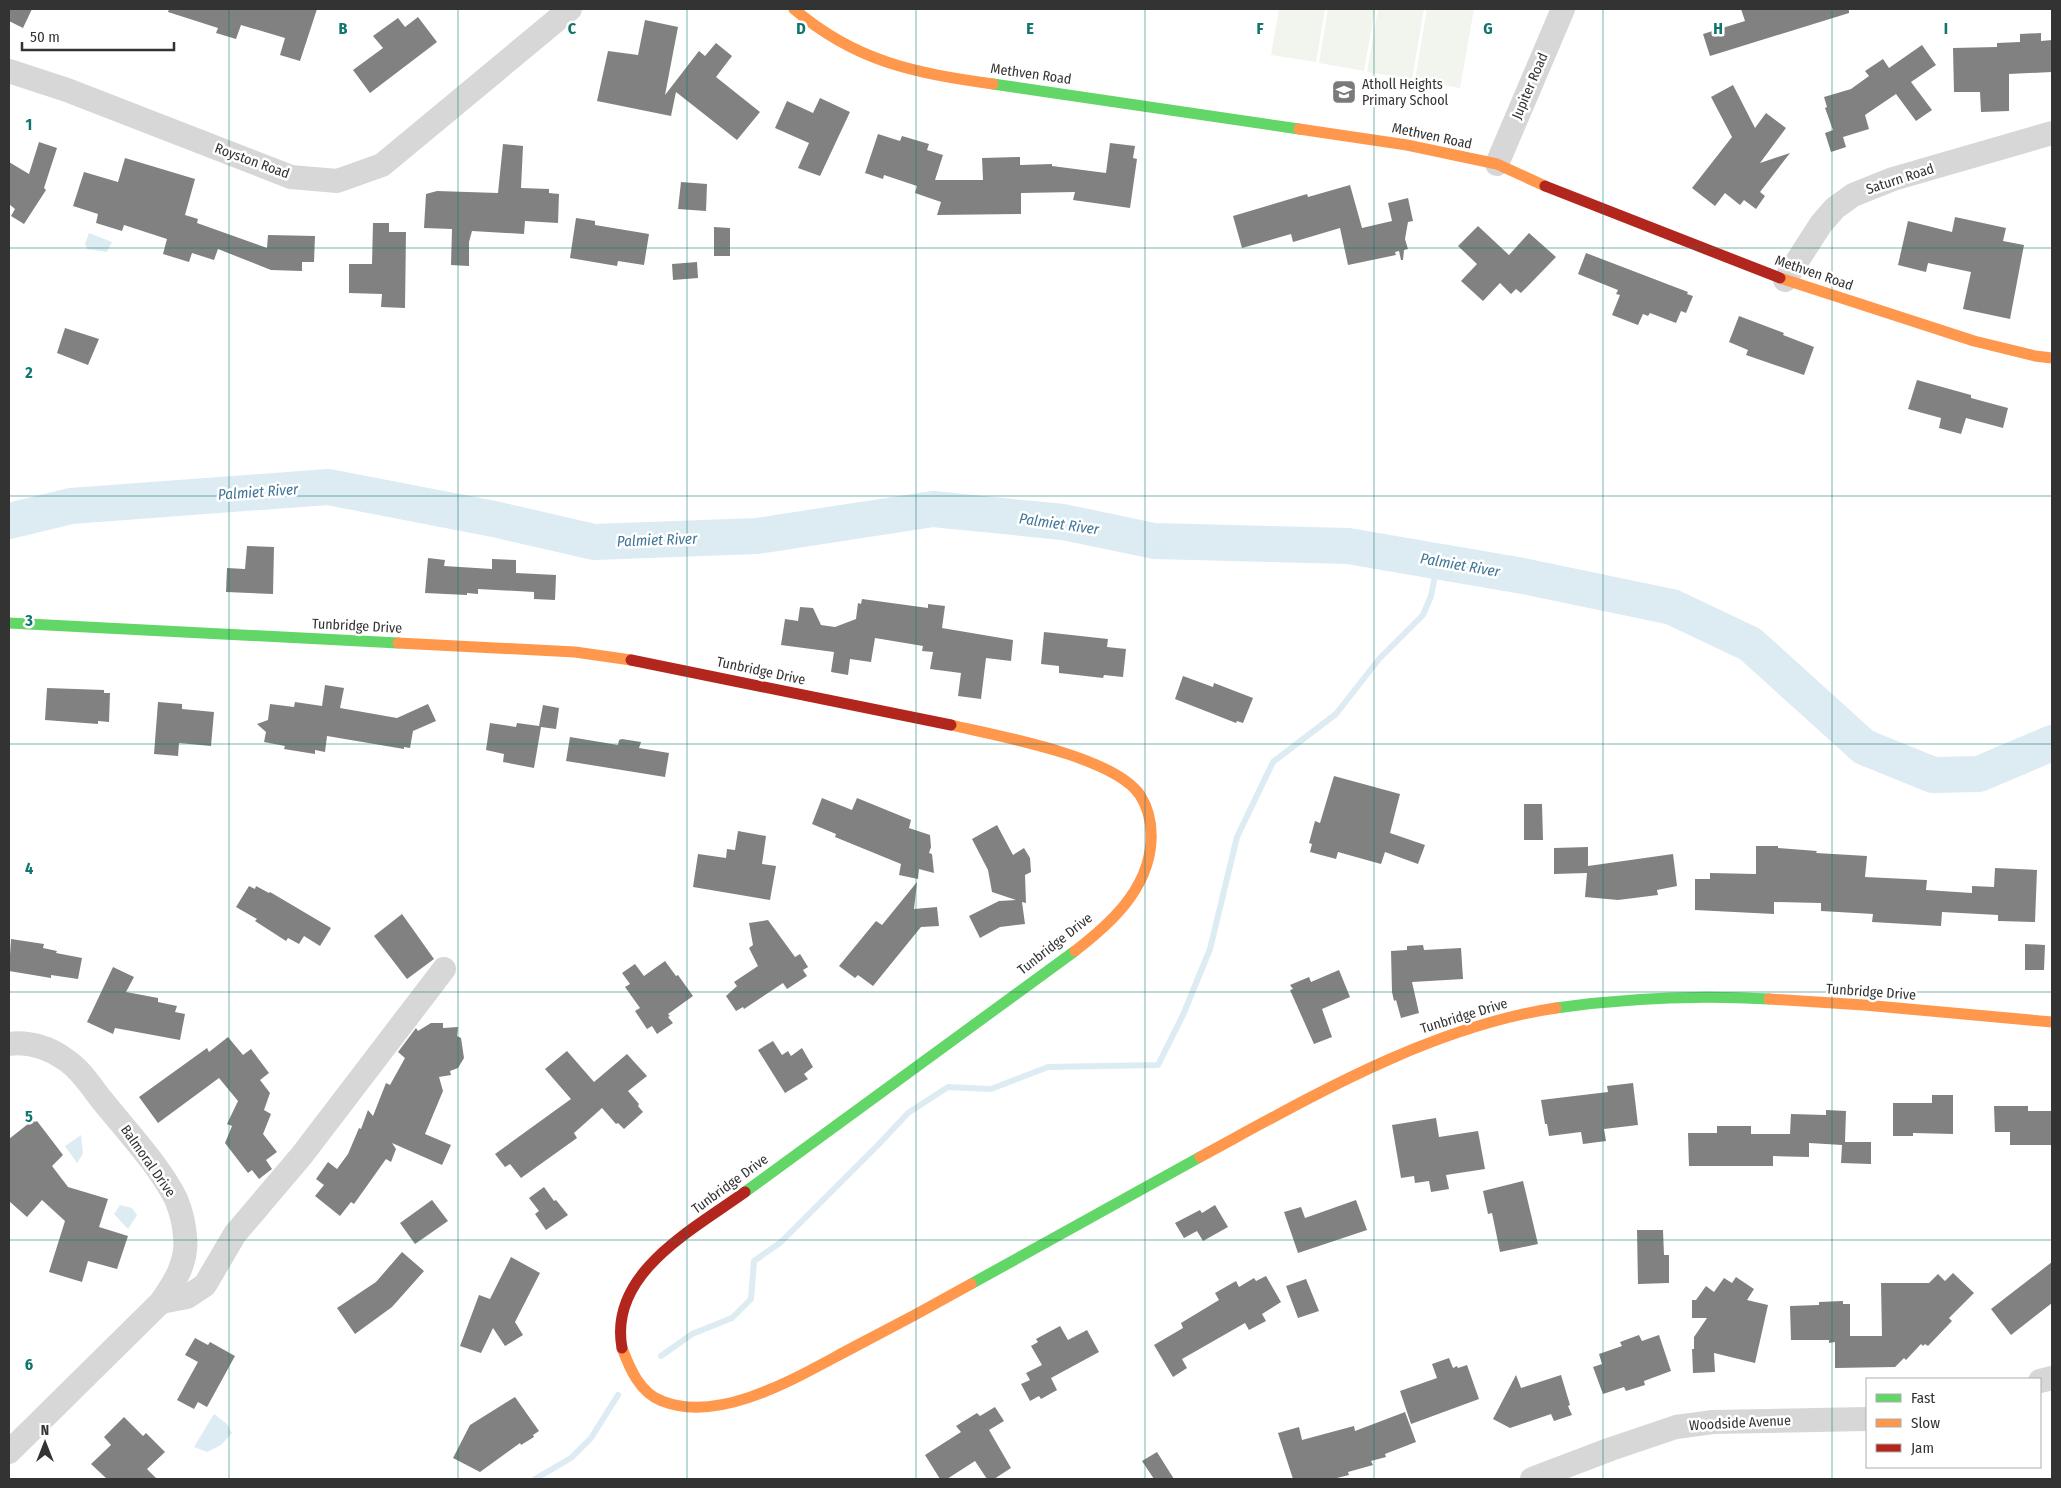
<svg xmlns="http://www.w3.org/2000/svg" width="2061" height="1488" font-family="'Fira Sans Condensed',sans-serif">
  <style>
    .pitch { fill: #f1f5ed }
    .water { fill: #ddebf3 }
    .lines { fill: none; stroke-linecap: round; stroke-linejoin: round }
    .stream { stroke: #ddebf3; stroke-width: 6 }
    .river { stroke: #ddebf3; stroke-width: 36 }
    .building { fill: #818181 }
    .street { stroke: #d7d7d7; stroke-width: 24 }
    .fast { stroke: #63d668; stroke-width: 11 }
    .slow { stroke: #ff974d; stroke-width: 11 }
    .jam { stroke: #b3261e; stroke-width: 11 }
    .grid { fill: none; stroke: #0f766e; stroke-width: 1; stroke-opacity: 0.55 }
    .labels { text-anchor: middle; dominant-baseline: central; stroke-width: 5; stroke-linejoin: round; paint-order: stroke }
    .street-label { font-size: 14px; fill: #333; stroke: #fff }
    .poi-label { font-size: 14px; fill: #333; stroke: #fff; text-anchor: start }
    .water-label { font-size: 15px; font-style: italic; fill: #3f7597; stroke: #fff }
    .grid-label { font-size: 16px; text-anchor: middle; font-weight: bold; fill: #0f766e; stroke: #fff; stroke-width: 5; stroke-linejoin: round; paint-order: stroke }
  </style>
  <rect width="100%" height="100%" fill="#fff"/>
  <g class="pitch">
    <polygon points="1279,9 1325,9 1316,62 1271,55"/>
    <polygon points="1328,9 1375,9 1364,71 1319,63"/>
    <polygon points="1378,9 1424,9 1412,79 1367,72"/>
    <polygon points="1427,9 1474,9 1460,88 1415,80"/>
  </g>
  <g class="water">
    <polygon points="89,233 112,242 107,252 87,249 85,244"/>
    <polygon points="81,1135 83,1154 77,1163 65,1146"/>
    <polygon points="120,1205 132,1208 137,1215 128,1229 114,1214"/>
    <polygon points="214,1414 227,1424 232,1433 221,1445 207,1452 194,1447"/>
  </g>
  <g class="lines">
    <g class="stream">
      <polyline points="661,1356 692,1334 732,1318 751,1299 754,1261 781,1242 879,1144 908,1113 948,1087 991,1089 1048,1067 1158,1065 1183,1015 1210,949 1237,837 1273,762 1336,714 1379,659 1423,615 1431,596 1438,561"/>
      <polyline points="535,1479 571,1458 591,1438 618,1395"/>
    </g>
    <polyline class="river" points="9,521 71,506 328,487 494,519 594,542 757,536 933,509 1063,522 1154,541 1348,546 1523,576 1672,607 1750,644 1864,747 1933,775 1979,774 2052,743"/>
  </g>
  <g class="building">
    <polygon points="9,9 32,9 23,28 9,21"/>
    <polygon points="169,9 317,9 300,61 280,55 285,38 241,25 236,39 216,33 218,28 168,12"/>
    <polygon points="1741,9 1849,9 1849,13 1710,56 1703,34 1745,21"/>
    <polygon points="418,17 437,42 370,93 353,70 383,48 373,36 398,18 405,27"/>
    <polygon points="645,20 678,27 665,95 699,51 705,56 716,43 732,56 716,77 760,112 737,140 676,92 671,116 597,101 608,51 638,55"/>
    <polygon points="2041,33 2041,41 2052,40 2052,72 2009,74 2009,111 1981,112 1980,92 1954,92 1953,48 1997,47 1997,43 2020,42 2020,34"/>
    <polygon points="1922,45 1936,65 1911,82 1932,110 1916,121 1896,94 1865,115 1869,129 1843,137 1846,147 1831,152 1825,133 1833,130 1825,108 1827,107 1824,97 1851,89 1869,76 1865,71 1883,59 1889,68"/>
    <polygon points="1733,85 1755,128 1766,113 1786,128 1760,163 1790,153 1760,192 1765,196 1756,209 1744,200 1740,205 1725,193 1715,206 1692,188 1732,137 1711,97"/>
    <polygon points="820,98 850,112 820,176 798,168 809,143 775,128 787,101 813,113"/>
    <polygon points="878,134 900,141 902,136 929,144 927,150 943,155 935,180 983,180 982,158 1020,157 1020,165 1052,164 1052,166 1106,173 1110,143 1135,146 1133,158 1137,159 1130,208 1073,200 1075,192 1021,193 1021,214 937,215 941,202 915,193 917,186 884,175 883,179 865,173"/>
    <polygon points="39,142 57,148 44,188 46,190 24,224 11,216 15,209 9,204 9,162 29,174"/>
    <polygon points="503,144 523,146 521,188 549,189 549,193 559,194 558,223 525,221 524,234 472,231 469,242 469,266 451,265 452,229 424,228 426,194 437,191 498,193"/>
    <polygon points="125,158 195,179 185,215 198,219 197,223 267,248 268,235 315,236 314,262 302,262 302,271 271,270 218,249 214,260 192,253 189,262 163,254 167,239 124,225 122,231 96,223 98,214 73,206 84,172 118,182"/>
    <polygon points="681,182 707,184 706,211 678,209"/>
    <polygon points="1350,185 1362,228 1392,221 1388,203 1408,198 1413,221 1408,222 1405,239 1408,249 1404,250 1403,260 1401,260 1399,251 1395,252 1396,255 1348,265 1340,228 1293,242 1291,234 1242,248 1233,216 1307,194 1308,197"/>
    <polygon points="1955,217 2006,228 2003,241 2024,245 2010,319 1963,309 1971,272 1928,263 1926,272 1898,265 1908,221 1952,232"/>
    <polygon points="576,218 595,221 595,225 649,234 644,265 618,261 617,266 570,258"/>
    <polygon points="373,223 389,223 389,232 406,232 405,308 381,307 382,294 349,293 349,264 372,264"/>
    <polygon points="1478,226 1509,255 1529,233 1556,257 1521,293 1516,289 1511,294 1500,283 1483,301 1461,281 1477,264 1458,246"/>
    <polygon points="714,227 730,228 730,256 714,256"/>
    <polygon points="1586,253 1688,292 1687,294 1693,296 1686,313 1681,311 1676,323 1650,313 1648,316 1643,314 1638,325 1612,315 1620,295 1616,294 1618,290 1578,274"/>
    <polygon points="697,262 698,278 673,280 672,264"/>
    <polygon points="1739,316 1784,333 1783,335 1814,347 1804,375 1746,355 1748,350 1729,342"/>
    <polygon points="65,328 99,339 88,365 57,353"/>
    <polygon points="1917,380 1971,395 1971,398 2008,408 2003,428 1966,418 1961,434 1939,428 1941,418 1908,409"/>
    <polygon points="247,546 274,547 273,594 226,592 227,568 245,569"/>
    <polygon points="428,558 445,560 444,566 492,569 492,559 516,560 516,573 556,575 555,600 534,599 534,592 478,589 478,594 467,593 467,595 425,593"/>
    <polygon points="862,599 928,608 928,604 945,606 942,628 1013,640 1011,661 986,658 981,699 958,696 961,673 930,669 933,652 922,651 923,646 875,638 871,662 850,659 848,675 831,672 834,652 781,645 785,619 798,621 800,607 813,608 821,625 835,627 856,619 858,603 861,604"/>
    <polygon points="1044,632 1108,639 1107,647 1126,649 1123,677 1104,675 1103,678 1059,673 1059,666 1041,664"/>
    <polygon points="1183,676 1213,687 1214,683 1253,698 1243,723 1237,721 1236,723 1175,699"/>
    <polygon points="325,685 344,688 340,708 397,718 428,704 436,721 413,731 410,748 404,747 404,749 327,736 325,752 315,750 315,754 284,749 285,746 264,742 266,732 257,724 268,720 270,704 294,707 295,702 322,706"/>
    <polygon points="47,688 104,690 104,693 110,693 109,722 98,721 98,724 45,720"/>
    <polygon points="158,702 182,704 182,709 214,712 211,746 179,743 178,756 154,754"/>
    <polygon points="543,705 559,708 556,729 541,727 534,768 503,762 504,754 486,750 490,723 516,727 517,723 539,726"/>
    <polygon points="570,737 618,745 619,740 622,739 641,742 639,748 669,753 665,777 566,761"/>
    <polygon points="1334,776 1400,794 1390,833 1425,845 1418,864 1385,852 1381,864 1338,852 1336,859 1310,852 1312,844 1309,843 1315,821 1320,823"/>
    <polygon points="822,798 852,810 857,798 911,820 909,828 930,835 931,847 929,853 932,854 934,873 919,869 918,879 899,875 901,864 835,837 836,834 812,824"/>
    <polygon points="1524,804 1542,804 1543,840 1524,840"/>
    <polygon points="997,825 1013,855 1024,848 1030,858 1031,872 1025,875 1026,903 1022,902 1025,924 1000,927 980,938 969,916 999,901 1016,900 992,892 988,870 972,839"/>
    <polygon points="738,831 766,836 762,864 776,866 770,900 693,887 698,854 726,858 727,849 735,850"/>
    <polygon points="1756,846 1778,846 1778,848 1817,851 1816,853 1867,856 1865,877 1927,880 1926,890 1972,893 1972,886 1994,887 1995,868 2037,870 2035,922 1998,921 1998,915 1942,912 1941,926 1872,922 1873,914 1821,911 1821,903 1774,902 1774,914 1695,910 1695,879 1710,879 1710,873 1756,874"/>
    <polygon points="1588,847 1588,866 1673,854 1677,886 1657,890 1658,895 1618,900 1585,897 1587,873 1554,874 1554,848"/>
    <polygon points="917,882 914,909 937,907 939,926 921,927 873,986 858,975 855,978 839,966 876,921 882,925"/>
    <polygon points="249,886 255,889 256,886 269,893 270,892 331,928 320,946 304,936 299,944 288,938 286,941 255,921 257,919 236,907"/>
    <polygon points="402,914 434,959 407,979 374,936"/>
    <polygon points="768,920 795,957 800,954 808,967 803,970 807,976 787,989 783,983 744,1009 743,1007 736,1011 726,996 737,986 734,982 758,966 749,948 753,945 749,923"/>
    <polygon points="11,939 44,944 43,948 57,951 56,953 82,958 78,979 51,975 51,978 9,971"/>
    <polygon points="2025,944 2045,945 2044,970 2025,970"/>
    <polygon points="1423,945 1424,950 1461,948 1463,979 1412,982 1419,1013 1401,1018 1396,1000 1394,1001 1392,992 1391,951 1407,950 1407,946"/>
    <polygon points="665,961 676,976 678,975 693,996 668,1014 670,1016 668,1017 673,1023 657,1034 652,1026 647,1029 635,1011 640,1008 625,987 630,984 622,973 635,964 644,976"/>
    <polygon points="113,967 134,977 126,992 158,998 158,1002 177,1006 175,1012 185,1014 180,1040 115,1028 113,1034 87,1022"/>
    <polygon points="1339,970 1350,997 1322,1009 1332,1037 1314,1044 1290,990 1293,989 1290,985 1309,977 1311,982"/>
    <polygon points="431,1023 443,1023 443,1028 458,1027 457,1036 461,1038 464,1058 458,1068 450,1071 451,1075 439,1077 443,1091 425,1134 451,1145 442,1165 392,1143 396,1149 391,1162 386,1159 354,1204 351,1202 340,1216 315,1196 324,1185 316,1179 328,1162 337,1169 348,1154 359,1128 361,1129 368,1110 373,1116 386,1083 390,1085 405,1058 398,1052 416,1028 418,1031"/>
    <polygon points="228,1037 243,1055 251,1049 269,1073 260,1080 270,1093 264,1110 271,1114 263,1134 277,1152 266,1160 272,1169 259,1179 252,1170 248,1173 225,1143 232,1126 227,1124 238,1101 219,1078 158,1123 139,1097 207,1048 209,1052"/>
    <polygon points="773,1041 782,1055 788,1051 791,1056 802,1048 813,1067 804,1074 808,1079 785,1093 758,1050"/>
    <polygon points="567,1051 594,1082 627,1054 647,1076 628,1091 639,1104 638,1106 643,1112 624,1129 618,1123 616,1124 602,1108 574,1133 577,1138 521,1178 510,1164 505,1167 495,1154 571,1099 545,1069"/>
    <polygon points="1633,1083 1638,1125 1604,1129 1606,1141 1583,1144 1581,1132 1549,1136 1547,1124 1545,1124 1541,1100 1608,1092 1607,1086"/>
    <polygon points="1932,1095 1953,1095 1953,1134 1913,1133 1913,1136 1893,1136 1893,1103 1932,1103"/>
    <polygon points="1994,1106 2028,1106 2028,1111 2051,1111 2051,1145 2010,1145 2010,1132 1995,1132"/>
    <polygon points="1826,1110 1846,1111 1845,1142 1871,1142 1871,1164 1841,1163 1842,1145 1809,1143 1809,1157 1773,1156 1773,1166 1689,1166 1688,1133 1717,1133 1717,1126 1751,1126 1751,1134 1790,1134 1791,1114 1826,1115"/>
    <polygon points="1436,1118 1439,1137 1478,1131 1485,1169 1446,1175 1449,1189 1431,1192 1429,1181 1415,1183 1414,1176 1401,1178 1392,1125"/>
    <polygon points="33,1120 35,1122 37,1121 63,1155 52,1166 68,1187 108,1199 99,1227 128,1236 117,1269 88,1261 82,1282 49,1272 65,1221 42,1200 27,1217 9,1201 9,1139"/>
    <polygon points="1523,1181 1538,1244 1500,1252 1492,1213 1488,1214 1483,1191"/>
    <polygon points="544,1187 554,1201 556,1200 568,1215 546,1230 535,1214 539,1211 529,1198"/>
    <polygon points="432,1200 448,1221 415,1244 400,1223"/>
    <polygon points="1356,1200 1367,1230 1298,1253 1284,1212 1301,1207 1305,1218"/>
    <polygon points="1215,1205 1228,1227 1203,1241 1197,1231 1184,1238 1175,1223 1200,1210 1202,1213"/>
    <polygon points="1637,1230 1663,1230 1664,1255 1669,1255 1669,1283 1638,1284"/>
    <polygon points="402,1252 424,1271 392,1307 355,1334 337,1308 376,1282"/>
    <polygon points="511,1257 540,1273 515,1322 523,1335 505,1346 493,1328 481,1353 460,1346 479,1295 490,1299"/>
    <polygon points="2052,1262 2052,1303 2011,1335 1991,1309"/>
    <polygon points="1953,1273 1974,1293 1949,1318 1952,1321 1928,1346 1925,1344 1923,1346 1921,1344 1906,1360 1904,1358 1895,1367 1835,1368 1835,1342 1829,1343 1829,1340 1791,1340 1790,1306 1819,1305 1819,1302 1843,1301 1843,1304 1850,1304 1850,1336 1882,1336 1881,1283 1929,1283 1938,1274 1945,1281"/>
    <polygon points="1266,1276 1281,1302 1262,1314 1266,1321 1249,1330 1245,1323 1182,1359 1187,1368 1173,1377 1154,1345 1183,1328 1181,1323 1219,1300 1215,1293 1236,1281 1239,1287 1254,1278 1256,1281"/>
    <polygon points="1736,1277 1754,1289 1747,1300 1768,1305 1755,1363 1714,1353 1715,1372 1693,1373 1692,1349 1694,1349 1694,1337 1707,1318 1692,1318 1692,1300 1696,1300 1706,1286 1714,1292 1724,1278 1732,1283"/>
    <polygon points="1306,1279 1319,1311 1298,1318 1286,1286"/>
    <polygon points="1060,1326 1068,1340 1087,1330 1099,1352 1051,1378 1057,1390 1041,1399 1039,1396 1030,1401 1021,1384 1030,1380 1026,1373 1042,1365 1031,1346 1038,1342 1036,1339"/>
    <polygon points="1639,1335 1642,1341 1659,1335 1671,1371 1644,1381 1645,1385 1626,1391 1624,1387 1603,1394 1593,1367 1602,1364 1599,1354 1622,1346 1620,1342"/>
    <polygon points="195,1338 208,1345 210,1342 235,1356 207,1407 198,1402 194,1409 177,1400 198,1362 185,1355"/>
    <polygon points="1449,1358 1453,1368 1457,1366 1458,1368 1467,1365 1479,1399 1411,1424 1400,1391 1437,1378 1432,1364"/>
    <polygon points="1516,1375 1521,1388 1561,1375 1570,1405 1568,1406 1572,1415 1554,1421 1551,1414 1510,1428 1493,1419"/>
    <polygon points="515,1397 539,1431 533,1435 534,1437 521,1445 520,1443 480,1472 453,1458 470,1425"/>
    <polygon points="995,1407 1004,1421 989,1430 1011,1468 994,1479 987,1479 975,1461 947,1479 940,1479 925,1455 961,1432 956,1426 977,1413 980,1416"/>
    <polygon points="1405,1412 1416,1442 1385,1454 1386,1457 1371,1461 1373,1465 1348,1472 1349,1475 1333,1479 1293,1479 1278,1433 1299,1427 1302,1440 1354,1426 1355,1431"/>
    <polygon points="124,1417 143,1436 146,1433 165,1452 147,1469 157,1479 107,1479 91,1464 111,1445 104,1437"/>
    <polygon points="1157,1452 1174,1479 1154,1479 1142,1461"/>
  </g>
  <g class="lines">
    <g class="street">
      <polyline points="9,71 67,90 291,177 337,181 382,165 570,9"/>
      <polyline points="1497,164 1563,9"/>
      <polyline points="1785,280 1821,224 1835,208 1853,195 1893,179 2052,133"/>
      <path d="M9 1044C29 1041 50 1048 66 1060 80 1069 90 1085 101 1099 125 1129 159 1165 176 1199 181 1211 184 1223 185 1236 188 1261 175 1282 161 1302L9 1452"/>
      <polyline points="161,1302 187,1297 205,1285 235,1234 302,1155 444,969"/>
      <polyline points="2040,1381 2052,1378"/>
      <polyline points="1532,1479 1611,1449 1676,1427 1713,1422 1867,1419"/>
    </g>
    <g class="fast">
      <polyline points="993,84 1299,129"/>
      <polyline points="9,623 398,643"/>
      <path d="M1556 1008C1626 998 1699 995 1769 999"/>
      <polyline points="745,1192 1075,951"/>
      <polyline points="971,1284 1200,1157"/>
    </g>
    <g class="slow">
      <path d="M794 9C856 62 915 73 993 84"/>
      <polyline points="1299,129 1407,145 1497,164 1545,186"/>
      <polyline points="1780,278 1974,341 2035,356 2052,358"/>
      <polyline points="398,643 575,652 631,660"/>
      <path d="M951 725C998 736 1113 756 1140 795 1149 809 1152 826 1151 842 1148 890 1110 924 1075 951"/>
      <polyline points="1769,999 1864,1005 2052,1022"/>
      <path d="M1200 1157C1311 1097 1429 1027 1556 1008"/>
      <path d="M622 1348C630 1369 640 1393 662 1401 722 1425 802 1374 854 1347 893 1327 932 1306 971 1284"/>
    </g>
    <g class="jam">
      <polyline points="1545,186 1780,278"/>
      <polyline points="631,660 951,725"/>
      <path d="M622 1348C608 1273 694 1229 745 1192"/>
    </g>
  </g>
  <path class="grid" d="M229 9V1479M458 9V1479M687 9V1479M916 9V1479M1145 9V1479M1374 9V1479M1603 9V1479M1832 9V1479M9 248H2052M9 496H2052M9 744H2052M9 992H2052M9 1240H2052"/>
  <defs>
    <symbol id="school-square" viewBox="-11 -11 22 22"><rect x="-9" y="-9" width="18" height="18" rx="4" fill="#7a7a7a" stroke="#fff"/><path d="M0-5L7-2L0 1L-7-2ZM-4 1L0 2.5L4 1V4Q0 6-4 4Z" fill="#fff"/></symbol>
  </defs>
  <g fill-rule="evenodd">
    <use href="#school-square" x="1330" y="78" width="28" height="28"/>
  </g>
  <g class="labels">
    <g class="street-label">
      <text transform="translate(1031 74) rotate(8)">Methven Road</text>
      <text transform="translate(1530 86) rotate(-67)">Jupiter Road</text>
      <text transform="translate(1432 136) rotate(12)">Methven Road</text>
      <text transform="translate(252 161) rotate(20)">Royston Road</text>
      <text transform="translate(1900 179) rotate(-18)">Saturn Road</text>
      <text transform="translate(1814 273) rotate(19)">Methven Road</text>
      <text transform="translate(357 626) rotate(3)">Tunbridge Drive</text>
      <text transform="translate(761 671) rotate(12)">Tunbridge Drive</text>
      <text transform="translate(1055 944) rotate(-38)">Tunbridge Drive</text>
      <text transform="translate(1871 992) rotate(4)">Tunbridge Drive</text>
      <text transform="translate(1464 1016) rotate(-17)">Tunbridge Drive</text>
      <text transform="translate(148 1161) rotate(55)">Balmoral Drive</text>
      <text transform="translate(730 1184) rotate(-36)">Tunbridge Drive</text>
      <text transform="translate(1740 1423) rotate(-3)">Woodside Avenue</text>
    </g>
    <g class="poi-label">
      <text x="1362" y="84">Atholl Heights<tspan x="1362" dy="16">Primary School</tspan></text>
    </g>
    <g class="water-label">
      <text transform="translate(258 492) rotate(-4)">Palmiet River</text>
      <text transform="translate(1059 524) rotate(8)">Palmiet River</text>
      <text transform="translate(657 540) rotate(-2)">Palmiet River</text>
      <text transform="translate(1460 565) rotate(10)">Palmiet River</text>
    </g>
  </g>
  <g class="grid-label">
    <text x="343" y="34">B</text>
    <text x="572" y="34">C</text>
    <text x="801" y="34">D</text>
    <text x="1030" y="34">E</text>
    <text x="1260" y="34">F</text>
    <text x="1488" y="34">G</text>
    <text x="1718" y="34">H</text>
    <text x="1946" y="34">I</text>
    <text x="29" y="130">1</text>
    <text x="29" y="378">2</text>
    <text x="29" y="626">3</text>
    <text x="29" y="874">4</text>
    <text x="29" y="1122">5</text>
    <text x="29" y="1370">6</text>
  </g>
  <rect width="2061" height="1488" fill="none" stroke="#333333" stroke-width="20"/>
  <rect x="1866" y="1378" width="175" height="90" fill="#ffffff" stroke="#adadad"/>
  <rect x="1876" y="1394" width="25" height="8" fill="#63d668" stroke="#adadad"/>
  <text x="1911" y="1403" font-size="15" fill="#333333">Fast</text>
  <rect x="1876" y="1419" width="25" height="8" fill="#ff974d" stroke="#adadad"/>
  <text x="1911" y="1428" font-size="15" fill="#333333">Slow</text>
  <rect x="1876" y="1444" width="25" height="8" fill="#b3261e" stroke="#adadad"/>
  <text x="1911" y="1453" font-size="15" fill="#333333">Jam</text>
  <g transform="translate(45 1443)" stroke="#ffffff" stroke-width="4" paint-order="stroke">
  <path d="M0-4L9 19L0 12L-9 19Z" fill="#333333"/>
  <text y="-8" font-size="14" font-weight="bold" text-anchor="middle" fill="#333333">N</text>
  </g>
  <path d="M22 42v8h152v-8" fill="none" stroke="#333333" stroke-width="2.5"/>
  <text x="30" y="42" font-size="15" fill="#333333" stroke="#ffffff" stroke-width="4" paint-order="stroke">50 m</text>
</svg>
